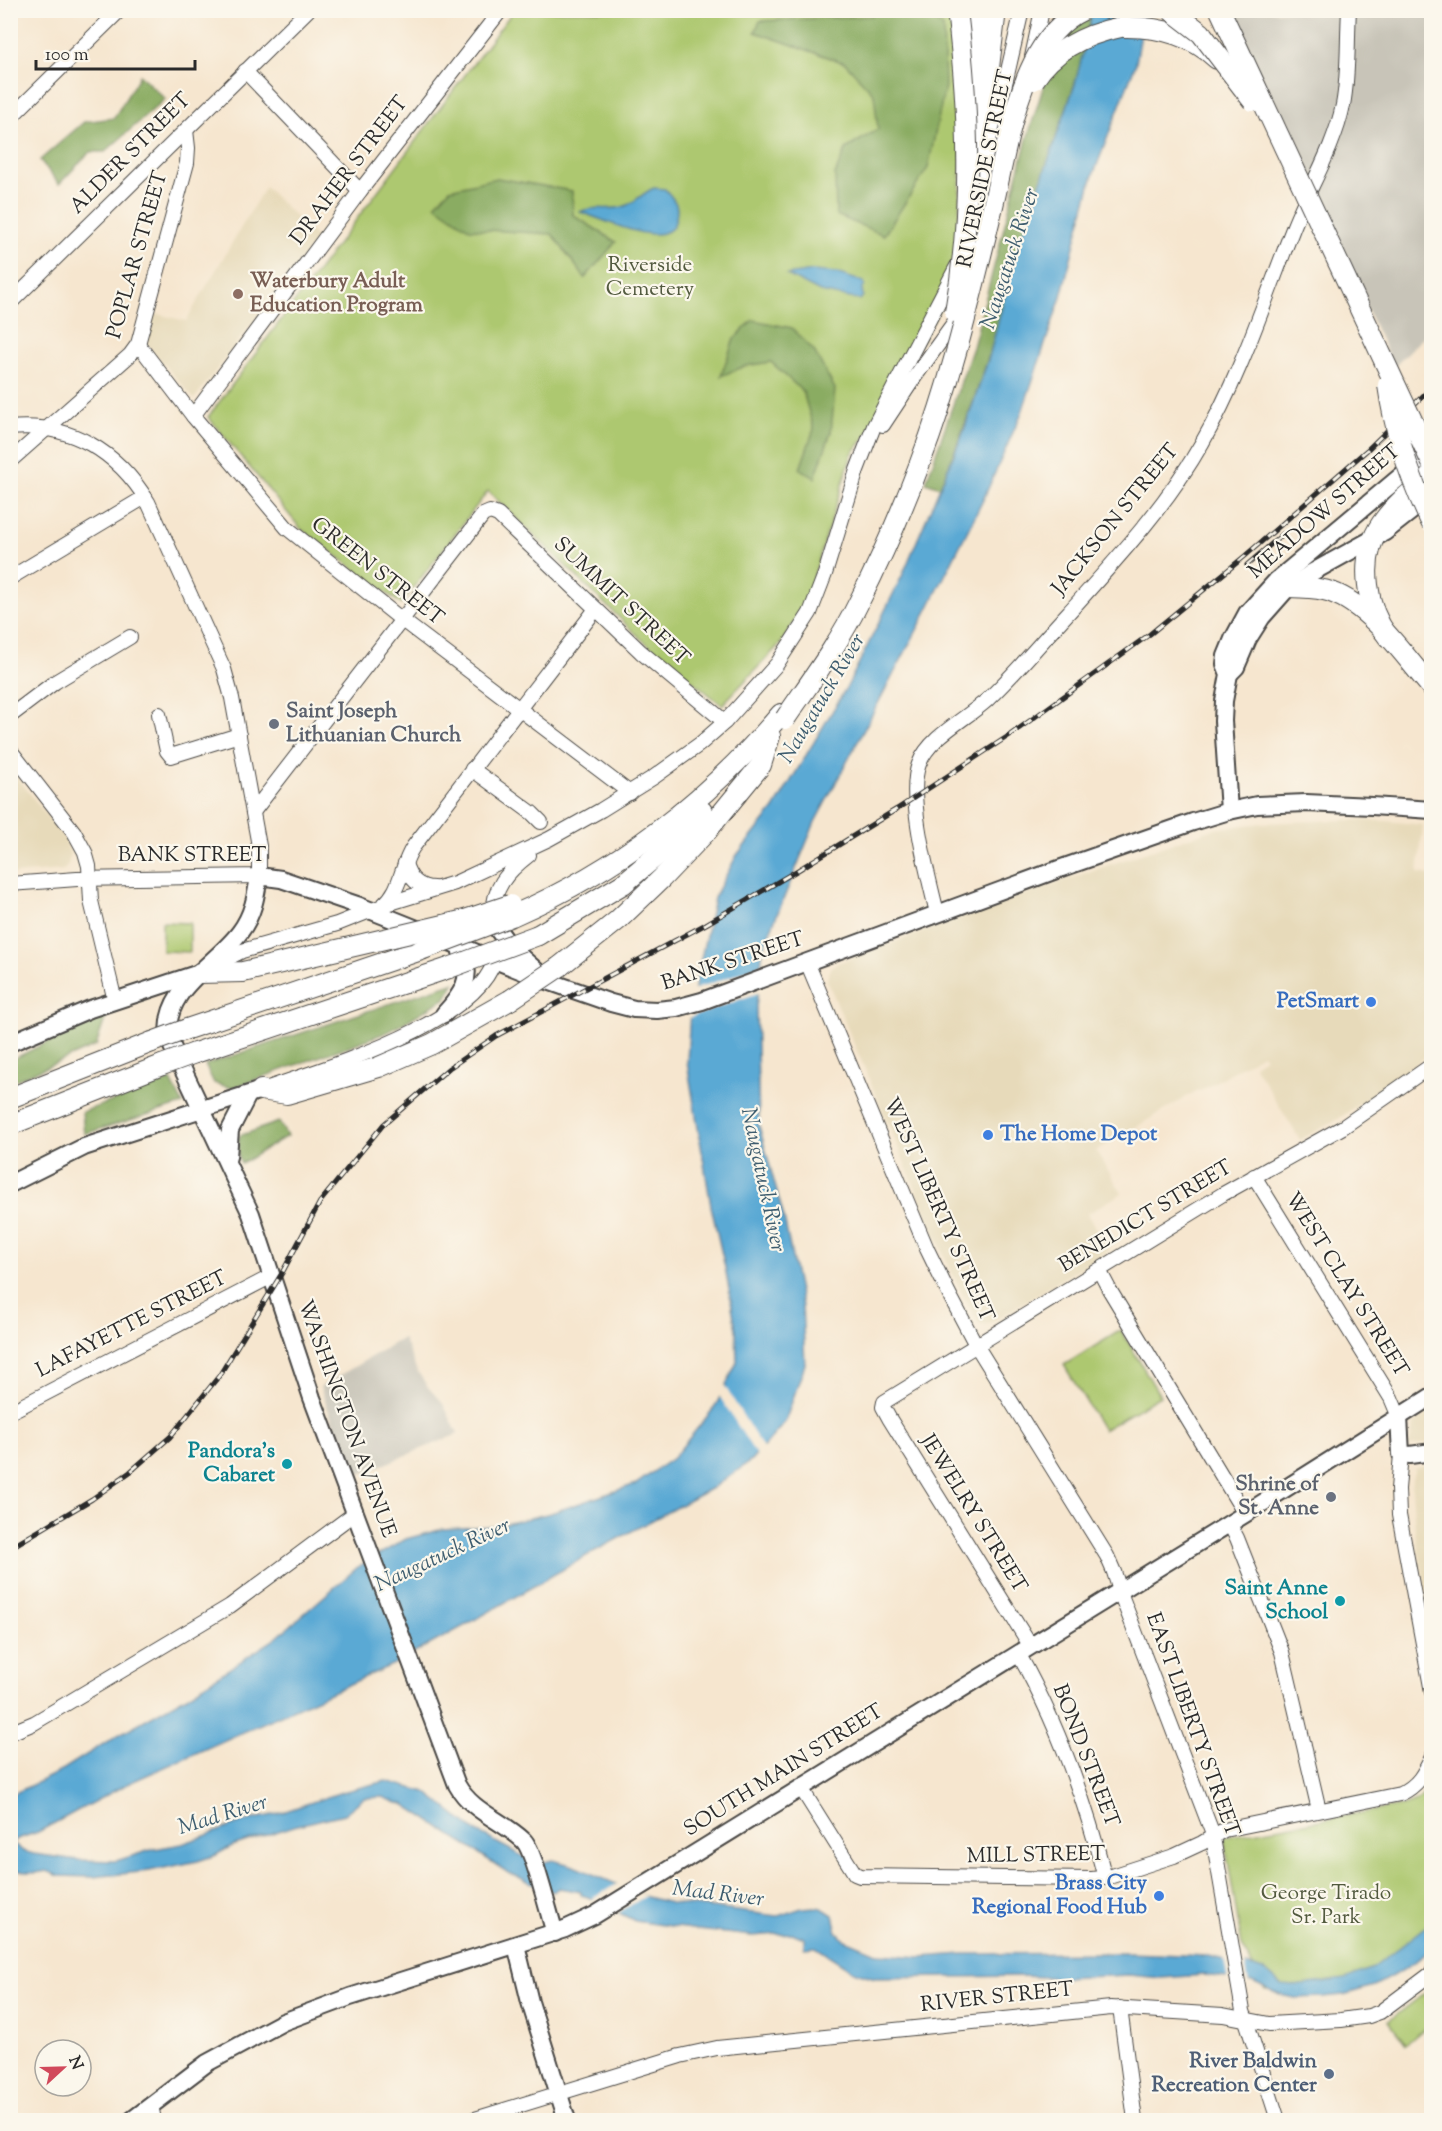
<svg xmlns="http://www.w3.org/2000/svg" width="1442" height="2131" font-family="'Sorts Mill Goudy',serif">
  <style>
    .built { fill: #e7daba }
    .industrial { fill: #c8c4b8 }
    .green { fill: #adc86f; stroke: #6c7a4d; stroke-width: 1.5 }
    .forest { fill: #8aac62; stroke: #5a6c46; stroke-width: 1.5 }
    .water { fill: #5aa9d4; stroke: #426a80; stroke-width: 1.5 }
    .pier { fill: #f6e6cf }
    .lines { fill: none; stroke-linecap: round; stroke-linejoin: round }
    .minor-casing { stroke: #494744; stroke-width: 16 }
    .major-casing { stroke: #494744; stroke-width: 20 }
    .highway-casing { stroke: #494744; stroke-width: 22 }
    .minor { stroke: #fff; stroke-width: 14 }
    .major { stroke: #fff; stroke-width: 16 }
    .highway { stroke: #fff; stroke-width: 20 }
    .rail-casing { stroke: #2b2b2b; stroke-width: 5 }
    .rail { stroke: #fbf7ec; stroke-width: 3; stroke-dasharray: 9; stroke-linecap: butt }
    .highway-bridge-casing { stroke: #494744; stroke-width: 22; stroke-linecap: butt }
    .highway-bridge { stroke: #fff; stroke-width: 20 }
    .education-dot { fill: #8d6e63; stroke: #fbf7ec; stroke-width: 2 }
    .worship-dot { fill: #6b7280; stroke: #fbf7ec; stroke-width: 2 }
    .shop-dot { fill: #3f7fe0; stroke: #fbf7ec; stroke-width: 2 }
    .culture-dot { fill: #0f9aa8; stroke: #fbf7ec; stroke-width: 2 }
    .service-dot { fill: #5c6f8a; stroke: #fbf7ec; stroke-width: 2 }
    .labels { text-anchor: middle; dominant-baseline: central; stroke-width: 4.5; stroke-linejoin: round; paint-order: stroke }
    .street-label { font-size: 21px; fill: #2b2b2b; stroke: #fbf7ec }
    .park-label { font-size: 21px; fill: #525a3f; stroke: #fbf7ec }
    .education-label { font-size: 21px; font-weight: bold; fill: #785e54; stroke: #fbf7ec; text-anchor: start }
    .worship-label { font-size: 21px; font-weight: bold; fill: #5b616d; stroke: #fbf7ec; text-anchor: start }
    .shop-label { font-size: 21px; font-weight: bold; fill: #366cbe; stroke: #fbf7ec; text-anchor: end }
    .culture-label { font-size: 21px; font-weight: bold; fill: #0d838f; stroke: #fbf7ec; text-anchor: end }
    .service-label { font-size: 21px; font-weight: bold; fill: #4e5e75; stroke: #fbf7ec; text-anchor: end }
    .water-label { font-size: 22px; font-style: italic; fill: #3e5d6f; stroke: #fbf7ec }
  </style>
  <rect width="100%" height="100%" fill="#fbf7ec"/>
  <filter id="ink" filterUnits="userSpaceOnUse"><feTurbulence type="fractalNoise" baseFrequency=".0167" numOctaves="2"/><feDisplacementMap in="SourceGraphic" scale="12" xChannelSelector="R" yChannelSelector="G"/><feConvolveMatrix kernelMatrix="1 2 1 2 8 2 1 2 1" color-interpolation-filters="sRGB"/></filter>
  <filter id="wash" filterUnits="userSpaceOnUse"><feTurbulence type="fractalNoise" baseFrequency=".008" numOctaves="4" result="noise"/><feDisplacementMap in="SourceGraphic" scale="24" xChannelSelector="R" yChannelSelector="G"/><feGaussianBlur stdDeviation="1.35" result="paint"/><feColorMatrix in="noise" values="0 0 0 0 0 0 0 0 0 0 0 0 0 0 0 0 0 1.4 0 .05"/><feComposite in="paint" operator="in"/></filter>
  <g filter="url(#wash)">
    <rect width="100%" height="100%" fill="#f6e6cf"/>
    <g class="built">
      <polygon points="265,187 317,238 194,399 147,344 153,313 186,321"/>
      <polygon points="10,768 66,841 70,855 68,865 64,870 11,874"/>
      <polygon points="1346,820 1387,821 1423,825 1418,873 1431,875 1431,1053 1338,1119 1300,1140 1254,1065 1265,1058 1262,1054 1200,1091 1198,1090 1096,1151 1122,1193 1087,1214 1109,1250 989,1324 979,1324 966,1302 946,1260 827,980 830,968 835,964 1045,887 1214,829 1262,823"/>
      <polygon points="1431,1411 1431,1442 1409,1446 1414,1424"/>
      <polygon points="1431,1465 1432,1620 1431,1620 1415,1530 1412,1486 1415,1468"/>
    </g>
    <g class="industrial">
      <polygon points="1226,11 1431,11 1431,329 1394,367"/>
      <polygon points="403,1338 416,1369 427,1386 443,1404 458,1434 353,1477 320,1387"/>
    </g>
    <g class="green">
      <polygon points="513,11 947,11 953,25 964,77 957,277 874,426 852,454 804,607 782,642 722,705 640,638 488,491 401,604 301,529 208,417"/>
      <polygon points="162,922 190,923 190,952 162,951"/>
      <polygon points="1121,1330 1160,1396 1103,1430 1064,1365"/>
      <polygon points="1428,1790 1432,1794 1431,1948 1314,1992 1265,1990 1242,1946 1224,1837 1406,1805 1418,1800"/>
      <polygon points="1425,1993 1431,2001 1431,2023 1406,2044 1389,2021"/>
    </g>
    <g class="forest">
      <polygon points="875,11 923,11 943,27 945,86 928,168 884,235 836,215 835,175 846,149 878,129 874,94 845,63 755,32 760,21 871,16"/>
      <path d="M1067 11H1091C1087 61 1064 111 1049 159 1016 269 985 381 940 487L926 482 973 347 1027 139Z"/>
      <polygon points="140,75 165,99 105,152 90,152 59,184 40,160 84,122 114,118"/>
      <polygon points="497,178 572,191 573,215 616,242 585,278 552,234 470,229 435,205 450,189"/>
      <polygon points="753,320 792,328 814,351 835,389 831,432 815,478 800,469 814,429 803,392 771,362 745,366 721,376 734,339"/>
      <polygon points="455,982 446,998 388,1032 232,1088 214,1083 205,1065"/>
      <polygon points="107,1013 96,1046 11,1082 11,1060"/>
      <polygon points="171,1080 183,1104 84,1134 82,1112"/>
      <polygon points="279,1122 287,1136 241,1164 238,1155 239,1136"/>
    </g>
    <g class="water">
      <polygon points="1091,11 1145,11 1136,63 1092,178 1060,300 1022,412 983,500 926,613 815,822 763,949 756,1007 759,1126 784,1218 802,1306 805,1364 785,1422 751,1461 712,1488 595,1551 464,1626 394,1664 127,1784 38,1832 17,1839 13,1843 23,1851 34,1854 78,1860 116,1861 154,1849 182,1844 249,1820 277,1814 342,1792 386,1781 426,1792 477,1832 522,1856 542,1863 552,1860 571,1865 647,1897 671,1903 778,1916 802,1908 814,1907 822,1908 833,1915 837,1932 843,1939 879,1954 921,1957 964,1954 1128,1953 1208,1956 1254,1967 1265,1971 1282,1985 1294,1986 1345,1979 1373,1968 1431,1923 1431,1950 1403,1970 1374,1986 1343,1995 1323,1997 1295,1998 1280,1995 1252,1982 1205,1975 1161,1978 1129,1975 1061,1978 1023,1976 875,1978 853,1971 816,1947 804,1948 804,1938 792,1933 752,1936 698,1930 635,1921 588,1897 581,1895 581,1892 559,1888 553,1892 507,1872 404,1804 397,1803 383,1797 364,1798 344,1814 294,1826 232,1846 216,1855 198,1861 149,1871 93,1877 59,1876 47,1871 36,1873 11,1870 11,1795 59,1772 113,1738 187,1696 275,1639 359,1566 406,1539 443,1529 496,1526 551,1513 636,1484 673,1458 715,1407 737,1362 736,1329 726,1272 711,1206 687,1062 690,1010 714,898 737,855 774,809 848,685 902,576 963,433 989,357 1017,249 1075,84 1090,25"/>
      <path d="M654 188 665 189C676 202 680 205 675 222 666 252 599 217 580 212 592 205 608 211 622 207 633 205 643 192 654 188Z"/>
      <polygon points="813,271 836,273 864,282 865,286 862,289 863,296 860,300 820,292 787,275"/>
    </g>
    <g class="pier">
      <polygon points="764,964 761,992 686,1019 690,991"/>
      <polygon points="723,1383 764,1450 758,1458 718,1394"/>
      <polygon points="618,1883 646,1896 618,1913 590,1900"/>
      <polygon points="1224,1958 1245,1963 1249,1984 1228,1982"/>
    </g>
  </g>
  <g filter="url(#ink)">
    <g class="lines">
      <defs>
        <g id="minor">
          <polyline points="1032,57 1042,10"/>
          <polyline points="245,71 360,191"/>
          <polyline points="10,118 120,10"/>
          <polyline points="971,231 1022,10"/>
          <polyline points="10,303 308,10"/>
          <polyline points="138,344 193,416 287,528 402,620 630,793"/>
          <polyline points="193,416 360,191 501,10"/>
          <polyline points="883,425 914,378 963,310"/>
          <path d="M10 428C70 422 118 452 148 502L224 669 232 698 259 846V876L77 879 10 884"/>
          <polyline points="10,461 130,355 138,344 187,163 188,148 186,130"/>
          <polyline points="10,578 145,497"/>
          <polyline points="159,714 167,751 171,756 239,735"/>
          <polyline points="10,716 55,682 130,637"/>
          <polyline points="10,750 74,832 85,852 89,866 91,901 115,1001"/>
          <polyline points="472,769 532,813 541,822"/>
          <polyline points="253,812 483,515 490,512 498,515 641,652 725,722"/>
          <path d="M405 863C409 878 418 888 434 888"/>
          <path d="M383 905C402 889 400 867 413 847L596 609"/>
          <path d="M937 913C929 878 906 797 919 764 929 737 966 719 987 700 1016 673 1042 641 1069 612 1117 559 1167 505 1202 443 1240 377 1264 302 1292 231 1308 189 1334 149 1343 105 1349 74 1347 42 1349 10"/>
          <path d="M493 918C492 888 507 872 529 855"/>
          <polyline points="807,962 927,1249 949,1294 976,1345 1107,1556 1114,1572 1123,1600 1212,1832 1243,2011 1278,2120"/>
          <polyline points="212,966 242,951 337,924 390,903 455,883 549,839 601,810 654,777 700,744 725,722 777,664 810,613 825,574 857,470 874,426 957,266"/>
          <path d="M265 1089C321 1069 490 1020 496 952"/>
          <polyline points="1254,1176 1391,1398 1399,1417"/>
          <polyline points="1099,1270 1109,1289 1245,1514"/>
          <polyline points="10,1412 272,1276"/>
          <polyline points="1401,1454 1398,1489 1399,1515 1432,1692"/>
          <polyline points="1229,1523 1237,1538 1282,1652 1319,1810"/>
          <polyline points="1030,1645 889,1418 883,1407 884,1402 1223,1194 1343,1127 1432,1065"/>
          <path d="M1018 1653C1058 1724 1085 1799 1105 1878"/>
          <polyline points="10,1733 34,1723 230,1606 355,1513"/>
          <path d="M801 1788 850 1866 855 1874 860 1876 1092 1879 1109 1877 1174 1856 1202 1843 1224 1830 1400 1794C1418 1786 1424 1774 1432 1757"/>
          <polyline points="1120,2008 1135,2120"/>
          <polyline points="151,2105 154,2120"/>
          <polyline points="472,2120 680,2056 717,2048 1111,2008 1223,2015 1269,2024 1341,2020 1369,2016 1380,2012 1432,1973"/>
        </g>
        <g id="major">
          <polyline points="1229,674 1236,667 1248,639 1262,617 1285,591 1311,573 1385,532 1432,495"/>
          <polyline points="1229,811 1223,721 1224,701 1229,674 1225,664 1226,656 1233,639 1247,613 1276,581 1432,450"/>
          <polyline points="493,923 512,949 540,974"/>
          <path d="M444 1014C461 996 475 977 461 952"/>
          <polyline points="10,1043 90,1009 196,974"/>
          <polyline points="228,1157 230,1130 248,1095"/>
          <polyline points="10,1184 84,1147 261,1090"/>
          <polyline points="1399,1417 1401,1454 1410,1455 1432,1452"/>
          <path d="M555 1933C549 1915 534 1851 524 1841 502 1820 472 1812 457 1785L312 1398 251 1214 169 1040C161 989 214 967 240 932 253 915 256 896 259 876L281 879 357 905 542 979 611 1003 634 1009 657 1010 676 1008 702 1001 1059 869 1193 822 1229 811 1257 805 1306 803 1372 806 1432 810"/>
          <polyline points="516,1945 530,2002 567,2120"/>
          <polyline points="132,2120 207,2063 283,2022 350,1997 565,1929 595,1915 1245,1514 1432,1396"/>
        </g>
        <g id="highway">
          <path d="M1121 27C1156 26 1191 34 1217 59"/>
          <polyline points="976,86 978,10"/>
          <polyline points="976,174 996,10"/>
          <path d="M1290 587C1304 588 1318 587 1331 592 1371 606 1405 657 1432 688"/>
          <path d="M1388 637C1376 621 1370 604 1368 585 1361 531 1394 506 1432 474"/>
          <path d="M512 916C619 869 705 803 781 714"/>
          <polyline points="538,935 623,884 662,851 702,811"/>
          <polyline points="559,967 618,920 662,878 707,831 761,765 770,736"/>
          <polyline points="200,973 243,972 393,937"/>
          <polyline points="187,1029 421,950"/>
          <polyline points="195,1053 449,968"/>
          <polyline points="261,1090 287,1094 379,1067 432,1044 510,1000"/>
          <polyline points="10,1098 152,1042"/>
          <polyline points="10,1125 162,1065"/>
        </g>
      </defs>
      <use href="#minor" class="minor-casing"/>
      <use href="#major" class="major-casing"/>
      <use href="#highway" class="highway-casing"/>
      <use href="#minor" class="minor"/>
      <use href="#major" class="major"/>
      <use href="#highway" class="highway"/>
      <defs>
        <g id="rail">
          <polyline points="1247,565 1283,534"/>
          <polyline points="10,1548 92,1499 130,1472 170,1437 219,1376 282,1273 320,1202 383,1125 449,1068 496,1036 706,924 798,870 897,809 1010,735 1150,634 1245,556 1367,450 1432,387"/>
        </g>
      </defs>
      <use href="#rail" class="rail-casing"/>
      <use href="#rail" class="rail"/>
      <defs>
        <g id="highway-bridge">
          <polyline points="1171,10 1201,33 1253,101"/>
          <polyline points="1220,10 1432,463"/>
          <path d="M1034 80C1054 49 1086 34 1121 27"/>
          <path d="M955 312C973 212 969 111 957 10"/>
          <path d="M1388 385C1395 435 1410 479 1432 524"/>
          <path d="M785 719C810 682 838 645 858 604 881 559 902 511 920 463 952 380 972 292 993 206 1004 158 1012 106 1034 62 1044 41 1061 20 1083 10"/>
          <polyline points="393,937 465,920 510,905"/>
          <polyline points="421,950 512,916"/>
          <polyline points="449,968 538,935"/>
          <polyline points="510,1000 559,967"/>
          <polyline points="152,1042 187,1029"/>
          <polyline points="162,1065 195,1053"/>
        </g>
      </defs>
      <use href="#highway-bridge" class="highway-bridge-casing"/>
      <use href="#highway-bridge" class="highway-bridge"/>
    </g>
  </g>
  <circle class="education-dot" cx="238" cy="294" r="6"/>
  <g class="worship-dot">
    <circle cx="274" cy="724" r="6"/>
    <circle cx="1331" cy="1497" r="6"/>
  </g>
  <g class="shop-dot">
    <circle cx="1371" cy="1002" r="6"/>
    <circle cx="988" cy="1135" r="6"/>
    <circle cx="1159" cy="1896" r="6"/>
  </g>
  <g class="culture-dot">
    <circle cx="287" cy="1464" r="6"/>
    <circle cx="1340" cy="1601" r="6"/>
  </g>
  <circle class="service-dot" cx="1329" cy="2074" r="6"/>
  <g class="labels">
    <g class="street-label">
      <text transform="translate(131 154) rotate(-45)">ALDER STREET</text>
      <text transform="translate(986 169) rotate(-78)">RIVERSIDE STREET</text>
      <text transform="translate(350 171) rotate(-53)">DRAHER STREET</text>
      <text transform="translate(138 255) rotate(-74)">POPLAR STREET</text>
      <text transform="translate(1325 512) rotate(-41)">MEADOW STREET</text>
      <text transform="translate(1116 520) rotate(-51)">JACKSON STREET</text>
      <text transform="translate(377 572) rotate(38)">GREEN STREET</text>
      <text transform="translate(621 602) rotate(43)">SUMMIT STREET</text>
      <text x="192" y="856">BANK STREET</text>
      <text transform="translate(733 962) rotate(-18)">BANK STREET</text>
      <text transform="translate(938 1210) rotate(66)">WEST LIBERTY STREET</text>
      <text transform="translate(1146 1217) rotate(-31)">BENEDICT STREET</text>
      <text transform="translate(1346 1285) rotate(58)">WEST CLAY STREET</text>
      <text transform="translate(132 1325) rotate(-27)">LAFAYETTE STREET</text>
      <text transform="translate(346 1419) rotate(70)">WASHINGTON AVENUE</text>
      <text transform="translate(973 1514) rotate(58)">JEWELRY STREET</text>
      <text transform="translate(1192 1725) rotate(70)">EAST LIBERTY STREET</text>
      <text transform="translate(1085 1756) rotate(69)">BOND STREET</text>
      <text transform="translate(784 1771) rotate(-32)">SOUTH MAIN STREET</text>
      <text transform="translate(1036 1856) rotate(-1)">MILL STREET</text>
      <text transform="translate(997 1998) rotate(-6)">RIVER STREET</text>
    </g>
    <g class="park-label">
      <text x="650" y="266">Riverside<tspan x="650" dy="24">Cemetery</tspan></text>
      <text x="1326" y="1894">George Tirado<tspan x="1326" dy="24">Sr. Park</tspan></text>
    </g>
    <g class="education-label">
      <text x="250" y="282">Waterbury Adult<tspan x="250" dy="24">Education Program</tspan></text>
    </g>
    <g class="worship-label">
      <text x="286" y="712">Saint Joseph<tspan x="286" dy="24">Lithuanian Church</tspan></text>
      <text x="1319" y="1485" text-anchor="end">Shrine of<tspan x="1319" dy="24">St. Anne</tspan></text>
    </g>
    <g class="shop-label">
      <text x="1359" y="1002">PetSmart</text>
      <text x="1000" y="1135" text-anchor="start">The Home Depot</text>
      <text x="1147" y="1884">Brass City<tspan x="1147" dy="24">Regional Food Hub</tspan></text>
    </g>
    <g class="culture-label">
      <text x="275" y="1452">Pandora's<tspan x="275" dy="24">Cabaret</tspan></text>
      <text x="1328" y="1589">Saint Anne<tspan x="1328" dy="24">School</tspan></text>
    </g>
    <g class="service-label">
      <text x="1317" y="2062">River Baldwin<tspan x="1317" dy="24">Recreation Center</tspan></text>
    </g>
    <g class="water-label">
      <text transform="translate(1011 259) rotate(-72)">Naugatuck River</text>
      <text transform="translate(823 699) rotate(-59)">Naugatuck River</text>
      <text transform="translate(762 1180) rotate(78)">Naugatuck River</text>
      <text transform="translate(443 1556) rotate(-25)">Naugatuck River</text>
      <text transform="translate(223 1816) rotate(-17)">Mad River</text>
      <text transform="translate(718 1895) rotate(7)">Mad River</text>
    </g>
  </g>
  <rect width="1442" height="2131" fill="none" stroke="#fbf7ec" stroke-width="36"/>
  <g transform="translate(63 2068) rotate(68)"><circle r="28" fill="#fbf7ec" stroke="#a8a59f" stroke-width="1.5"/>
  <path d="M0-4.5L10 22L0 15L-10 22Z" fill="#d1495b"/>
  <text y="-9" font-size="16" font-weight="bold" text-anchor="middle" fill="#2b2b2b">N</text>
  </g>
  <path d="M36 60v9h159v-9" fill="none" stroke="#2b2b2b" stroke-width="3"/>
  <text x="45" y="60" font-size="18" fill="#2b2b2b" stroke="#fbf7ec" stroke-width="4.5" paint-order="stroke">100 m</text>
</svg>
